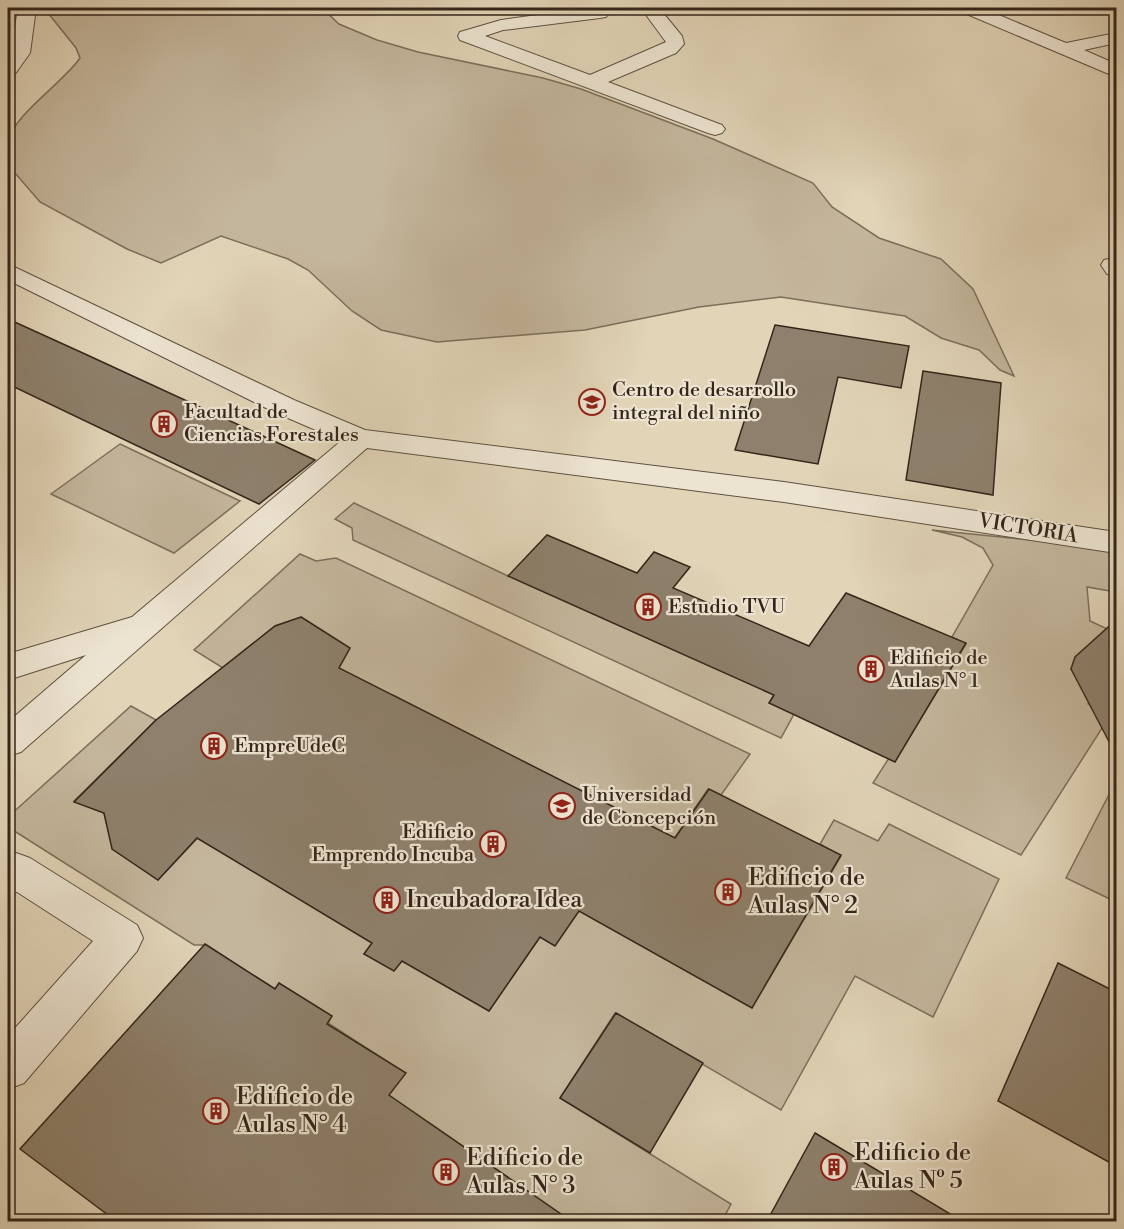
<svg xmlns="http://www.w3.org/2000/svg" width="1124" height="1229" font-family="'Libre Bodoni',serif">
  <style>
    .green { fill: #c4b69c; stroke: #7c6e5b; stroke-width: 1.5 }
    .building { fill: #8e806c; stroke: #34251a; stroke-width: 1.5 }
    .lines { fill: none; stroke-linecap: round; stroke-linejoin: round }
    .minor-casing { stroke: #5f5141; stroke-width: 2 }
    .minor { fill: #ece3d0; fill-rule: evenodd }
    .labels { text-anchor: middle; dominant-baseline: central; stroke-width: 4.5; stroke-linejoin: round; paint-order: stroke }
    .poi-label { font-size: 20px; fill: #34251a; stroke: #ece3d0; text-anchor: start }
    .street-label { font-size: 20px; fill: #34251a; stroke: #ece3d0 }
    .near-poi-label { font-size: 24px; fill: #34251a; stroke: #ece3d0; text-anchor: start }
  </style>
  <rect width="100%" height="100%" fill="#e1d4b7"/>
  <filter id="stains"><feTurbulence type="fractalNoise" baseFrequency=".00333" numOctaves="4"/><feColorMatrix values="0 0 0 0 .2 0 0 0 0 .09 0 0 0 0 .02 0 0 0 .5 -.17"/></filter>
  <radialGradient id="worn" r=".72"><stop offset=".6" stop-color="#630" stop-opacity="0"/><stop offset="1" stop-color="#630" stop-opacity=".3"/></radialGradient>
  <g class="green">
    <path d="M44 8H322L339 24 377 40 418 52 543 78 581 89 713 139 813 183 832 207 879 238 941 259 973 289 1014 376 1000 370 979 350 941 338 905 316 781 297 699 307 585 330 437 342 381 330 352 311 308 270 288 259 221 236 161 263 127 249 40 202 8 165C7 158 6 149 8 142 13 115 63 83 80 58L76 48Z"/>
    <polygon points="120,444 240,501 174,553 51,494"/>
    <polygon points="354,503 508,576 774,695 769,703 794,714 781,738 353,540 352,528 335,519"/>
    <path d="M932 530 1090 546 1116 551V592L1087 587 1090 621 1116 633V644C1094 642 1078 646 1071 669L1093 695 1088 704 1111 714 1021 855 873 783 889 758 895 761 966 644 952 637 993 565 983 548 962 537Z"/>
    <polygon points="300,554 316,561 336,558 750,754 721,795 708,789 612,929 752,1008 841,856 820,844 834,820 878,841 889,824 999,879 933,1017 855,976 781,1110 615,1013 560,1098 731,1204 722,1221 571,1221 428,1122 357,1221 296,1221 405,1073 328,1023 332,1016 279,983 275,989 205,945 194,945 8,827 8,817 131,706 156,720 74,801 104,813 113,849 158,880 255,777 238,862 372,943 364,954 402,961 489,1011 540,937 554,945 630,816 393,695 336,755 326,690 350,648 301,617 275,626 223,668 194,650"/>
    <polygon points="1116,781 1116,902 1066,878"/>
  </g>
  <g class="building">
    <polygon points="8,319 85,354 315,460 259,504 8,384"/>
    <polygon points="775,325 909,346 901,388 838,377 818,464 735,450"/>
    <polygon points="923,371 1001,383 993,495 906,480"/>
    <polygon points="547,535 637,573 654,552 690,567 673,588 809,646 846,593 966,643 895,762 769,703 774,695 508,576"/>
    <polygon points="301,617 350,648 339,668 675,838 709,789 841,855 752,1008 579,911 555,946 540,937 489,1011 402,961 394,971 364,954 372,943 197,838 158,880 112,849 104,813 74,802 156,720 275,626"/>
    <polygon points="1116,620 1116,755 1071,669 1075,657"/>
    <polygon points="205,944 275,989 279,983 332,1016 327,1024 406,1073 389,1095 571,1221 116,1221 20,1149"/>
    <polygon points="1058,963 1116,992 1116,1166 998,1101"/>
    <polygon points="616,1013 703,1063 650,1153 560,1098"/>
    <polygon points="815,1133 962,1221 767,1221"/>
  </g>
  <g class="lines">
    <defs>
      <g id="minor">
        <polygon points="18,8 36,8 30,53 15,74 8,76 8,57 11,53"/>
        <polygon points="588,8 606,8 609,13 606,17 600,18 503,30 485,36 590,75 666,42 641,8 659,8 682,36 684,44 676,53 608,82 722,125 725,129 722,133 715,135 708,133 460,40 458,36 460,32 501,20"/>
        <path d="M714 8H734L735 9 732 13C725 15 719 14 714 8Z"/>
        <polygon points="959,8 982,8 1066,43 1116,33 1116,43 1084,50 1116,64 1116,77 962,12"/>
        <polygon points="1113,258 1116,259 1116,276 1107,274 1101,265 1104,260"/>
        <polygon points="8,264 294,400 365,430 784,482 1116,532 1116,553 784,502 367,448 21,752 8,756 8,722 86,655 8,680 8,654 132,617 341,441 274,412 8,280"/>
        <polygon points="16,853 30,858 137,925 143,938 137,951 24,1083 8,1089 8,1036 93,941 17,892 8,895 8,856"/>
      </g>
    </defs>
    <use href="#minor" class="minor-casing"/>
    <use href="#minor" class="minor"/>
  </g>
  <defs>
    <symbol id="school-ring" viewBox="-11 -11 22 22"><circle r="9.5" fill="#ece3d0" stroke="#8f2418" stroke-width="1.5"/><path d="M0-5L7-2L0 1L-7-2ZM-4 1L0 2.5L4 1V4Q0 6-4 4Z" fill="#8f2418"/></symbol>
    <symbol id="building-ring" viewBox="-11 -11 22 22"><circle r="9.5" fill="#ece3d0" stroke="#8f2418" stroke-width="1.5"/><path d="M-4-6H4V6H1V3H-1V6H-4ZM-2.5-4.3h1.7v1.8h-1.7ZM.8-4.3h1.7v1.8H.8ZM-2.5-1h1.7V.8h-1.7ZM.8-1h1.7V.8H.8Z" fill="#8f2418"/></symbol>
    <symbol id="university-ring" viewBox="-11 -11 22 22"><circle r="9.5" fill="#ece3d0" stroke="#8f2418" stroke-width="1.5"/><path d="M0-5L7-2L0 1L-7-2ZM-4 1L0 2.5L4 1V4Q0 6-4 4Z" fill="#8f2418"/></symbol>
  </defs>
  <g fill-rule="evenodd">
    <use href="#school-ring" x="577" y="387" width="30" height="30"/>
    <use href="#building-ring" x="149" y="409" width="30" height="30"/>
    <use href="#building-ring" x="633" y="592" width="30" height="30"/>
    <use href="#building-ring" x="856" y="654" width="30" height="30"/>
    <use href="#building-ring" x="199" y="731" width="30" height="30"/>
    <use href="#university-ring" x="547" y="791" width="30" height="30"/>
    <use href="#building-ring" x="478" y="829" width="30" height="30"/>
    <use href="#building-ring" x="713" y="877" width="30" height="30"/>
    <use href="#building-ring" x="372" y="885" width="30" height="30"/>
    <use href="#building-ring" x="201" y="1096" width="30" height="30"/>
    <use href="#building-ring" x="819" y="1152" width="30" height="30"/>
    <use href="#building-ring" x="431" y="1157" width="30" height="30"/>
  </g>
  <g class="labels">
    <g class="poi-label">
      <text x="612" y="390">Centro de desarrollo<tspan x="612" dy="23">integral del niño</tspan></text>
      <text x="184" y="412">Facultad de<tspan x="184" dy="23">Ciencias Forestales</tspan></text>
      <text x="668" y="607">Estudio TVU</text>
      <text x="890" y="658">Edificio de<tspan x="890" dy="23">Aulas N° 1</tspan></text>
      <text x="234" y="746">EmpreUdeC</text>
      <text x="582" y="795">Universidad<tspan x="582" dy="23">de Concepción</tspan></text>
      <text x="474" y="832" text-anchor="end">Edificio<tspan x="474" dy="23">Emprendo Incuba</tspan></text>
    </g>
    <g class="street-label">
      <text transform="translate(1028 529) rotate(9)">VICTORIA</text>
    </g>
    <g class="near-poi-label">
      <text x="748" y="878">Edificio de<tspan x="748" dy="28">Aulas N° 2</tspan></text>
      <text x="406" y="900">Incubadora Idea</text>
      <text x="236" y="1097">Edificio de<tspan x="236" dy="28">Aulas N° 4</tspan></text>
      <text x="854" y="1153">Edificio de<tspan x="854" dy="28">Aulas Nº 5</tspan></text>
      <text x="466" y="1158">Edificio de<tspan x="466" dy="28">Aulas N° 3</tspan></text>
    </g>
  </g>
  <rect width="1124" height="1229" fill="none" stroke="#e1d4b7" stroke-width="30"/>
  <rect x="9" y="9" width="1106" height="1211" fill="none" stroke="#34251a" stroke-width="3"/>
  <rect x="15" y="15" width="1094" height="1199" fill="none" stroke="#34251a" stroke-width="1.5"/>
  <rect width="100%" height="100%" filter="url(#stains)"/>
  <rect width="100%" height="100%" fill="url(#worn)"/>
</svg>
